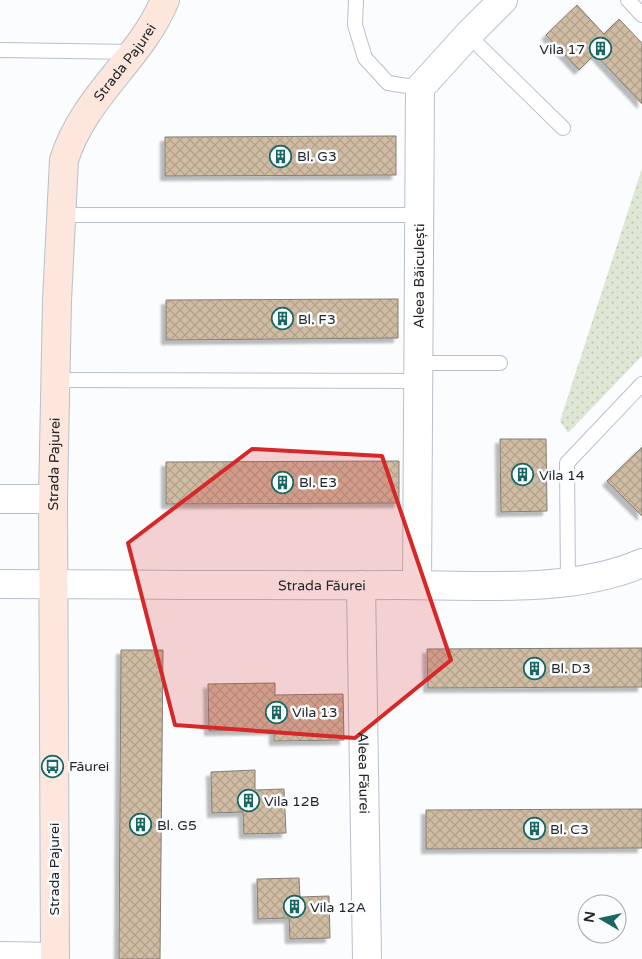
<svg xmlns="http://www.w3.org/2000/svg" width="642" height="959" font-family="'Varela Round',sans-serif">
  <style>
    .grass { fill: url(#grass-dots) }
    .building { fill: url(#building-cross-hatch); stroke: #867e76; filter: url(#shadow) }
    .lines { fill: none; stroke-linecap: round; stroke-linejoin: round }
    .lane-casing { stroke: #b9c0ca; stroke-width: 16 }
    .street-casing { stroke: #b9c0ca; stroke-width: 30 }
    .secondary-casing { stroke: #b9c0ca; stroke-width: 30 }
    .lane { stroke: #fff; stroke-width: 14 }
    .street { stroke: #fff; stroke-width: 28 }
    .secondary { stroke: #fde6dc; stroke-width: 28 }
    .marked { fill: #d62828; fill-opacity: 0.2; stroke: #d62828; stroke-width: 4; stroke-linejoin: round }
    .labels { text-anchor: middle; dominant-baseline: central; stroke-width: 5; stroke-linejoin: round; paint-order: stroke }
    .poi-label { font-size: 14px; fill: #25272b; stroke: #fafcfe; text-anchor: start }
    .street-label { font-size: 14px; fill: #25272b; stroke: #fafcfe }
  </style>
  <defs>
    <pattern id="grass-dots" width="8" height="8" patternUnits="userSpaceOnUse" patternTransform="scale(1.25)"><rect width="8" height="8" fill="#dee6d4"/><path d="M2 2h.1M6 6h.1" fill="none" stroke="#bec5b6" stroke-width="1.8" stroke-linecap="round"/></pattern>
    <pattern id="building-cross-hatch" width="8" height="8" patternUnits="userSpaceOnUse" patternTransform="scale(1.25)"><rect width="8" height="8" fill="#d0bba3"/><path d="M0 0l8 8M0 8l8-8" fill="none" stroke="#b2a18c"/></pattern>
    <filter id="shadow"><feDropShadow dx="-4.5" dy="4.5" stdDeviation="1" flood-color="#0004"/></filter>
  </defs>
  <rect width="100%" height="100%" fill="#fafcfe"/>
  <polygon class="grass" points="642,168 642,356 568,433 560,421"/>
  <g class="building">
    <polygon points="577,5 604,34 619,19 642,43 642,104 595,54 579,70 546,35"/>
    <polygon points="396,136 396,175 165,176 165,137"/>
    <polygon points="398,299 398,338 166,340 166,300"/>
    <polygon points="500,439 546,439 547,511 501,512"/>
    <polygon points="642,447 642,516 607,481"/>
    <polygon points="399,461 399,503 166,504 166,462"/>
    <polygon points="642,648 642,687 428,688 427,649"/>
    <polygon points="121,650 163,650 160,959 119,959"/>
    <polygon points="275,683 275,695 343,694 344,740 274,741 274,730 209,731 208,684"/>
    <polygon points="255,770 255,790 284,789 286,833 244,834 243,812 212,813 211,772"/>
    <polygon points="642,809 642,848 426,849 426,810"/>
    <polygon points="299,878 300,897 329,896 330,938 290,939 289,918 258,919 257,879"/>
  </g>
  <g class="lines">
    <defs>
      <g id="lane">
        <polyline points="356,0 355,25 365,58 388,83 420,88"/>
        <polyline points="628,0 642,15"/>
        <polyline points="468,35 563,128"/>
        <polyline points="0,50 133,52"/>
        <polyline points="60,215 420,215"/>
        <polyline points="419,363 500,363"/>
        <polyline points="55,380 419,381"/>
        <polyline points="568,582 567,463 642,384"/>
      </g>
      <g id="street">
        <polyline points="0,499 53,499"/>
        <path id="s1" d="M0 584C133 584 265 586 398 585 475 585 571 594 642 563"/>
        <path id="s2" d="M361 585 367 959"/>
        <path id="s3" d="M417 585 420 88 468 35 503 0"/>
        <polyline points="0,956 55,957"/>
      </g>
      <g id="secondary">
        <path id="s4" d="M55 959 53 499 57 301 64 160C84 96 140 60 165 0"/>
      </g>
    </defs>
    <use href="#lane" class="lane-casing"/>
    <use href="#street" class="street-casing"/>
    <use href="#secondary" class="secondary-casing"/>
    <use href="#lane" class="lane"/>
    <use href="#street" class="street"/>
    <use href="#secondary" class="secondary"/>
  </g>
  <path class="marked" d="M252 449 382 456 451 660 355 738 175 725 128 543Z"/>
  <defs>
    <symbol id="building-ring" viewBox="-11 -11 22 22"><circle r="9.5" fill="#fafcfe" stroke="#1a6661" stroke-width="1.5"/><path d="M-4-6H4V6H1V3H-1V6H-4ZM-2.5-4.3h1.7v1.8h-1.7ZM.8-4.3h1.7v1.8H.8ZM-2.5-1h1.7V.8h-1.7ZM.8-1h1.7V.8H.8Z" fill="#1a6661"/></symbol>
    <symbol id="bus-ring" viewBox="-11 -11 22 22"><circle r="9.5" fill="#fafcfe" stroke="#1a6661" stroke-width="1.5"/><path d="M-5-6H5V4H4V6H2V4H-2V6H-4V4H-5ZM-3.5-4V0h7V-4ZM-3.5 1.2v1.5H-2V1.2ZM2 1.2v1.5H3.5V1.2Z" fill="#1a6661"/></symbol>
  </defs>
  <g fill-rule="evenodd">
    <use href="#building-ring" x="588" y="36" width="25" height="25"/>
    <use href="#building-ring" x="268" y="144" width="25" height="25"/>
    <use href="#building-ring" x="270" y="306" width="25" height="25"/>
    <use href="#building-ring" x="510" y="462" width="25" height="25"/>
    <use href="#building-ring" x="270" y="470" width="25" height="25"/>
    <use href="#building-ring" x="522" y="656" width="25" height="25"/>
    <use href="#building-ring" x="264" y="700" width="25" height="25"/>
    <use href="#bus-ring" x="40" y="754" width="25" height="25"/>
    <use href="#building-ring" x="236" y="788" width="25" height="25"/>
    <use href="#building-ring" x="128" y="812" width="25" height="25"/>
    <use href="#building-ring" x="522" y="816" width="25" height="25"/>
    <use href="#building-ring" x="282" y="894" width="25" height="25"/>
  </g>
  <g class="labels">
    <g class="poi-label">
      <text x="585" y="49" text-anchor="end">Vila 17</text>
      <text x="297" y="156">Bl. G3</text>
      <text x="298" y="319">Bl. F3</text>
      <text x="539" y="475">Vila 14</text>
      <text x="299" y="482">Bl. E3</text>
      <text x="551" y="668">Bl. D3</text>
      <text x="292" y="712">Vila 13</text>
      <text x="69" y="766">Făurei</text>
      <text x="264" y="801">Vila 12B</text>
      <text x="157" y="825">Bl. G5</text>
      <text x="550" y="829">Bl. C3</text>
      <text x="310" y="907">Vila 12A</text>
    </g>
    <g class="street-label">
      <text stroke="none"><textPath href="#s4" startOffset="915">Strada Pajurei</textPath></text>
      <text stroke="none"><textPath href="#s3" startOffset="309">Aleea Băiculești</textPath></text>
      <text stroke="none"><textPath href="#s4" startOffset="495">Strada Pajurei</textPath></text>
      <text stroke="none"><textPath href="#s1" startOffset="322">Strada Făurei</textPath></text>
      <text stroke="none"><textPath href="#s2" startOffset="188">Aleea Făurei</textPath></text>
      <text transform="translate(54 869) rotate(-90)">Strada Pajurei</text>
    </g>
  </g>
  <g transform="translate(602 919) rotate(279)"><circle r="24" fill="#fafcfe" stroke="#a5a7aa"/>
  <path d="M0-4L9 19L0 12L-9 19Z" fill="#1a6661"/>
  <text y="-8" font-size="14" font-weight="bold" text-anchor="middle" fill="#25272b">N</text>
  </g>
</svg>
